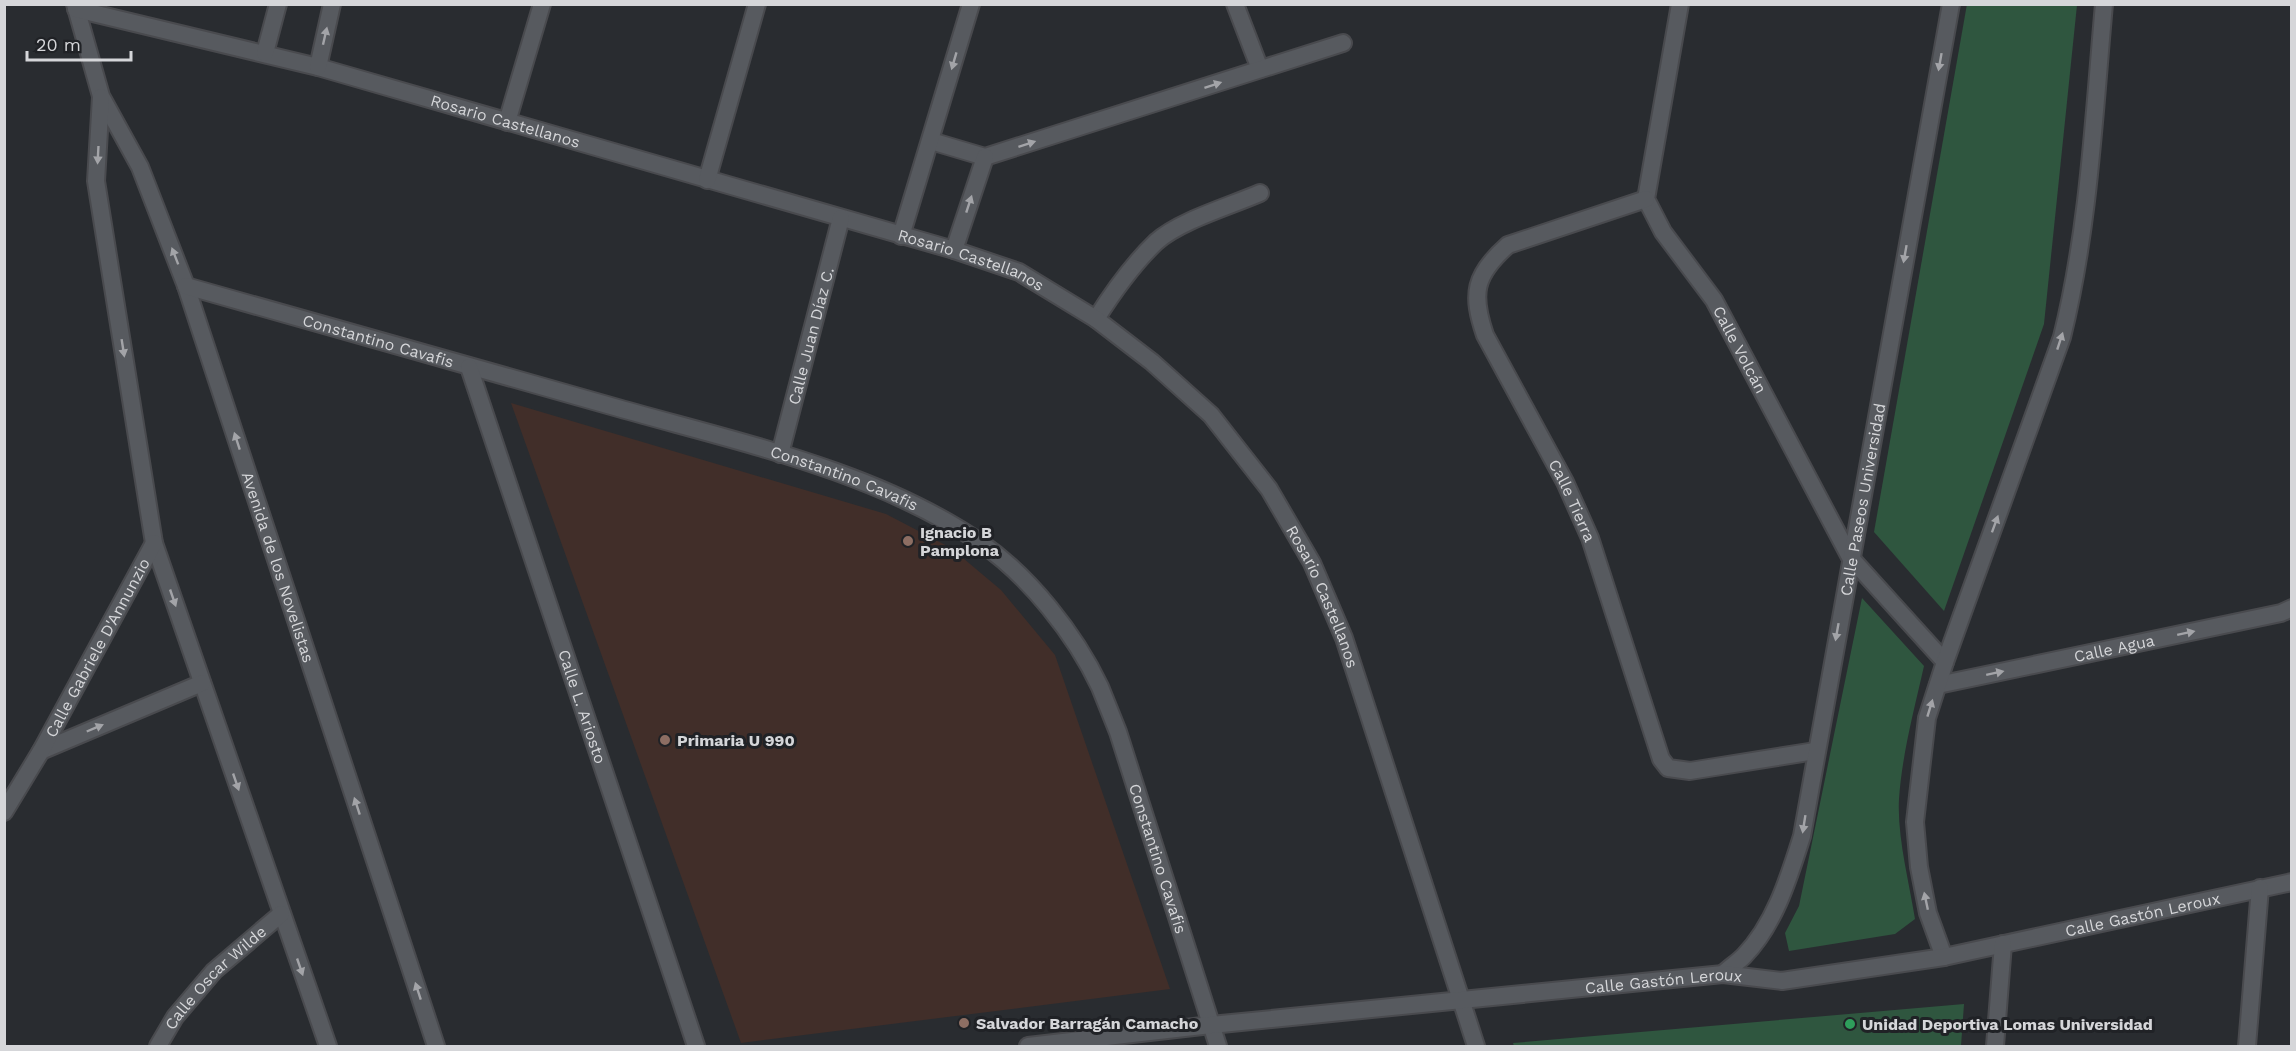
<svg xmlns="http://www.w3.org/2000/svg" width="2296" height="1051" font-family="'Work Sans',sans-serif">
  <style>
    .education { fill: #412e29 }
    .green { fill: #2f563f }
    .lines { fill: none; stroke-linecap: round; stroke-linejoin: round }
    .service-casing { stroke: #494a4e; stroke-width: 20 }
    .minor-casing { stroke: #494a4e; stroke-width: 20 }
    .service { stroke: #575a5f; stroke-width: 16 }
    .minor { stroke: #575a5f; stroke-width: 16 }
    .oneway { fill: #a3a4a8 }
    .education-dot { fill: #8d6e63; stroke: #202226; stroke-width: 2 }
    .leisure-dot { fill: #2e9e5b; stroke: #202226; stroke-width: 2 }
    .labels { text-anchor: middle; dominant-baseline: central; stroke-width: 6; stroke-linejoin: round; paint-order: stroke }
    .street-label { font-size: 16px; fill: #d5d6d9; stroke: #202226 }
    .poi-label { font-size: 16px; font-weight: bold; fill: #d5d6d9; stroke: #202226; text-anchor: start }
  </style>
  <rect width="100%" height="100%" fill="#292c30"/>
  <polygon class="education" points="511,403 886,514 951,548 1001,590 1055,655 1170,989 741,1043"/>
  <g class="green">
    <polygon points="1967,4 2077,5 2044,324 1944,611 1874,532"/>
    <path d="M1862 598 1924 666C1914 710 1902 755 1899 799 1897 837 1909 881 1915 919L1895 934 1789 951 1785 933 1799 906Z"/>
    <polygon points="1964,1004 1961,1046 1514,1046 1513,1043"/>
  </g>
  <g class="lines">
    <defs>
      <path id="service" d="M1096 319C1113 292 1133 264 1156 242 1179 221 1230 206 1260 193"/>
      <g id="minor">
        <path id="s1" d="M75 4 101 96 140 167 186 286 436 1046"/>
        <polyline points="1235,4 1260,69"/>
        <path id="s2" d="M1680 4 1646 199 1663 232 1714 300 1850 557 1945 662"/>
        <path id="s3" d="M76 9 318 67 954 250 1019 272 1096 319 1152 362 1211 415 1269 489 1312 563 1344 638 1476 1046"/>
        <polyline points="265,53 278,4"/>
        <polyline points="318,67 332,4"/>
        <polyline points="101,97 96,181 154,543 328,1046"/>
        <polyline points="507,122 542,4"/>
        <polyline points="931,141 985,157 1343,43"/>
        <polyline points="707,180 757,4"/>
        <path id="s4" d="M1646 199 1508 245C1474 275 1471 294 1485 335L1565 482 1590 538 1661 759 1668 768 1690 771 1815 751"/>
        <polyline points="901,236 971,4"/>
        <polyline points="954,250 985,157"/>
        <path id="s5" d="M186 286C330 327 474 368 618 408 738 442 876 471 981 543 1029 576 1075 634 1100 687 1106 702 1112 717 1118 732L1218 1046"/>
        <path id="s6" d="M469 367 696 1046"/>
        <path id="s7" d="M780 454 841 218"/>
        <path id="s8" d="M1938 685 2281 613 2292 608"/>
        <polyline points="41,751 202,683"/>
        <path id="s9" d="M4 812 41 751 154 543"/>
        <path d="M1944 957 1928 913 1919 867 1915 822 1927 718 1945 662 2062 337C2089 228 2094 115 2104 4"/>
        <path id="s10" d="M1723 974C1729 968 1737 963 1744 956 1775 924 1789 877 1802 836L1951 4"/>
        <path id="s11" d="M158 1046 175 1017 214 971 281 914"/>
        <path id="s12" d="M1028 1046 1211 1025 1723 974 1782 981 1944 957 2292 882"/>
        <polyline points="1995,1046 2003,944"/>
        <polyline points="2247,1046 2260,888"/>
      </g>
    </defs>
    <use href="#service" class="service-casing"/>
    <use href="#minor" class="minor-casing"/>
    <use href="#service" class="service"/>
    <use href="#minor" class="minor"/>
  </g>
  <defs><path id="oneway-solid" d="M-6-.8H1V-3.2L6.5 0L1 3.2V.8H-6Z" transform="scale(1.5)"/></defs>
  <g class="oneway">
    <use href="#oneway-solid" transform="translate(325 36) rotate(-77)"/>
    <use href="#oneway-solid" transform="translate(954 61) rotate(106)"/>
    <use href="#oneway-solid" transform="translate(1940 62) rotate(100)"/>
    <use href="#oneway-solid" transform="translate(1213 85) rotate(-18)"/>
    <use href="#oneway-solid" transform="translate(1027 144) rotate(-18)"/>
    <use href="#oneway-solid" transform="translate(98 155) rotate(93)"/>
    <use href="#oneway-solid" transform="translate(969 204) rotate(-72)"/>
    <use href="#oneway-solid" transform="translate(1905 254) rotate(100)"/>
    <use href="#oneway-solid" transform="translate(175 256) rotate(-111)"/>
    <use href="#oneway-solid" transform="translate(2060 341) rotate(-72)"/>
    <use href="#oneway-solid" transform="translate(123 348) rotate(81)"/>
    <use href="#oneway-solid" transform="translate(237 441) rotate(-108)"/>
    <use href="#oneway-solid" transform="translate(1995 524) rotate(-70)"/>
    <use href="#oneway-solid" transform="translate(173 598) rotate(71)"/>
    <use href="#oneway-solid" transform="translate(1837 632) rotate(100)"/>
    <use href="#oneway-solid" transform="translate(2186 633) rotate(-12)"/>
    <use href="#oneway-solid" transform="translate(1995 673) rotate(-12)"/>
    <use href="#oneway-solid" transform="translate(1930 708) rotate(-73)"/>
    <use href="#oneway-solid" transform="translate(95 728) rotate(-23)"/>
    <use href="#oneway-solid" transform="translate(236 782) rotate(71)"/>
    <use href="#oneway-solid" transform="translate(357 806) rotate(-108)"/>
    <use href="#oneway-solid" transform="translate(1804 824) rotate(99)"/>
    <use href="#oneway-solid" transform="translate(1926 901) rotate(-102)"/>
    <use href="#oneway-solid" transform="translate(300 967) rotate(71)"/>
    <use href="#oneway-solid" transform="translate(418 991) rotate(-108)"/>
  </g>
  <g class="education-dot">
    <circle cx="908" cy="541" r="6"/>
    <circle cx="665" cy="740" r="6"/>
    <circle cx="964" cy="1023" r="6"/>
  </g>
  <circle class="leisure-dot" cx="1850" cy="1024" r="6"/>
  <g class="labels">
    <g class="street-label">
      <text stroke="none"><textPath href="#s3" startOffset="444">Rosario Castellanos</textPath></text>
      <text stroke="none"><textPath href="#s3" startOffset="930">Rosario Castellanos</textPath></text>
      <text stroke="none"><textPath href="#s7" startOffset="122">Calle Juan Díaz C.</textPath></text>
      <text stroke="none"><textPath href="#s5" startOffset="200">Constantino Cavafis</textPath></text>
      <text stroke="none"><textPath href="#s2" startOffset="376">Calle Volcán</textPath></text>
      <text stroke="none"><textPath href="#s5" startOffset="686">Constantino Cavafis</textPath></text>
      <text stroke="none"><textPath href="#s10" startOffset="504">Calle Paseos Universidad</textPath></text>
      <text stroke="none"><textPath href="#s4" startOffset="434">Calle Tierra</textPath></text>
      <text stroke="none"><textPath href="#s1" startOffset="600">Avenida de los Novelistas</textPath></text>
      <text stroke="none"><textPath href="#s3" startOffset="1434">Rosario Castellanos</textPath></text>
      <text stroke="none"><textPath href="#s9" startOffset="189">Calle Gabriele D'Annunzio</textPath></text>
      <text stroke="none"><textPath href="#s8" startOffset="180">Calle Agua</textPath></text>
      <text stroke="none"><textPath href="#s6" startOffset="358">Calle L. Ariosto</textPath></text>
      <text stroke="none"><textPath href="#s5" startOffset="1208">Constantino Cavafis</textPath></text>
      <text stroke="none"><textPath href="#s12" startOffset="1125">Calle Gastón Leroux</textPath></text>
      <text stroke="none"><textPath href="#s11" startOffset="90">Calle Oscar Wilde</textPath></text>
      <text stroke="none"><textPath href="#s12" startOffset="639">Calle Gastón Leroux</textPath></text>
    </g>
    <g class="poi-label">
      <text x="920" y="532">Ignacio B<tspan x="920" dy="18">Pamplona</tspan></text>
      <text x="677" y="740">Primaria U 990</text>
      <text x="976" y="1023">Salvador Barragán Camacho</text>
      <text x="1862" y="1024">Unidad Deportiva Lomas Universidad</text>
    </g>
  </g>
  <rect width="2296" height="1051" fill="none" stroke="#d5d6d9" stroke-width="12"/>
  <path d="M27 51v9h104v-9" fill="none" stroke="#d5d6d9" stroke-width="3"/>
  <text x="36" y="51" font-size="18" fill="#d5d6d9" stroke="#202226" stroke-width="4.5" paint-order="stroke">20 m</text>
</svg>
